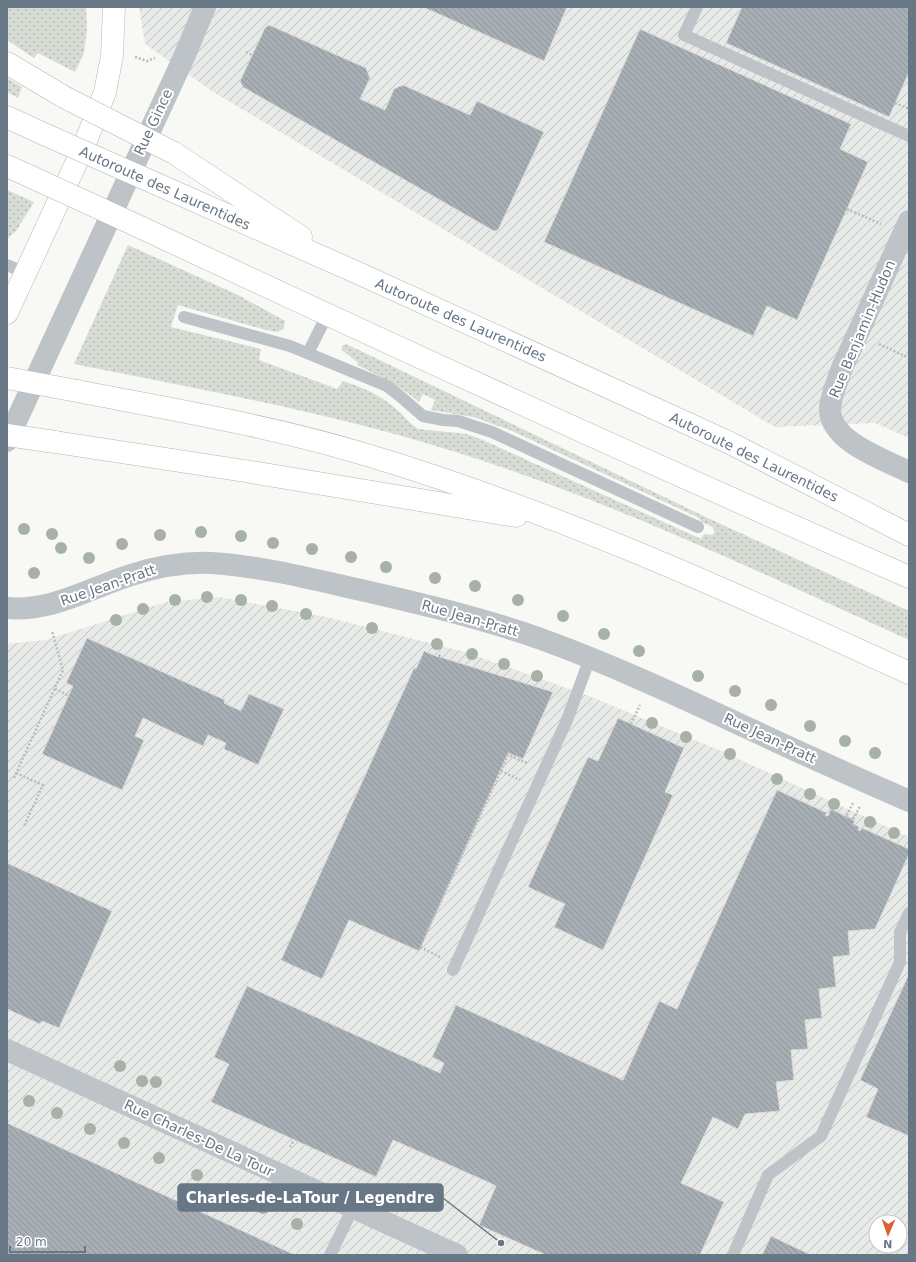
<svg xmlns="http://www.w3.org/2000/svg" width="916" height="1262" font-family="'DejaVu Sans',sans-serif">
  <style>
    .industrial { fill: url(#industrial-furrows); fill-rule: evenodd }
    .grass { fill: url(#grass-dots) }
    .building { fill: url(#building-back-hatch); stroke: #d9d9d8 }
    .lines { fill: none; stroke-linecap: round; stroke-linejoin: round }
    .secondary-casing { stroke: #b3b8bd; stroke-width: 23 }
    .motorway-casing { stroke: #b2b6ba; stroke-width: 23 }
    .path { stroke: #b9bcbf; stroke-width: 2.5; stroke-dasharray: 2 2; stroke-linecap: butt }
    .service { stroke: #bec3c7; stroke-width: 12 }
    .minor { stroke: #bec3c7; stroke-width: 22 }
    .tertiary { stroke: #bec3c7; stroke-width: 22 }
    .secondary { stroke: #fff; stroke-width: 22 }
    .motorway { stroke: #fff; stroke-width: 22 }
    .motorway-bridge-casing { stroke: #b2b6ba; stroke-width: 23; stroke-linecap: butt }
    .motorway-bridge { stroke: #fff; stroke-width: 22 }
    .tree { fill: #a8b1a5 }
    .labels { text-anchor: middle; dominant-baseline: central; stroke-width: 4; stroke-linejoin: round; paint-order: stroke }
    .street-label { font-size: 14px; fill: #687785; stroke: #fff }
    .leader { fill: none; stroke: #687785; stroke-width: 1.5 }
    .callout-dot { fill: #687785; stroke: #fff; stroke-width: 1.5 }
    .callout { fill: #687785; stroke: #687785; stroke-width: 1.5 }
    .callout-label { font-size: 15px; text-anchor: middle; font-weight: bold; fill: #fff }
  </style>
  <defs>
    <pattern id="industrial-furrows" width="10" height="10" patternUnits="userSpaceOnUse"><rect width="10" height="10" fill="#e8eae8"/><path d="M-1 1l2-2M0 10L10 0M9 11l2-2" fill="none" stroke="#c0c2c2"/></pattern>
    <pattern id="grass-dots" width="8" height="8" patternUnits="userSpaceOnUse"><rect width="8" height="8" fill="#d7dcd5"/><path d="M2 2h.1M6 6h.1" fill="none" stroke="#b2b7b2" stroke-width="1.8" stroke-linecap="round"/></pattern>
    <pattern id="building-back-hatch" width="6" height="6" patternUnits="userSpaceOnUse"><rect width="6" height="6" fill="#a7afb5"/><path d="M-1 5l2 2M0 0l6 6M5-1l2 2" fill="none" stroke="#8c9399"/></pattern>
  </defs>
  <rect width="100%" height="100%" fill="#f8f8f5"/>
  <g class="industrial">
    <polygon points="139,7 909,7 909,438 875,423 775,427 215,93 145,44"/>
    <path d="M219 597 326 617 465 652 589 696 721 751 909 837V1255H7V644L46 640 166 602ZM876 1222H900V1246H876Z"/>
  </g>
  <g class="grass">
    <polygon points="7,7 86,7 87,29 84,53 75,72 38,53 34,58 7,40"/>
    <polygon points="7,78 22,87 18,98 7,92"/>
    <polygon points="7,190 34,202 16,231 7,239"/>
    <path d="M128 245 238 295 285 321 284 328 278 332 266 330 178 305 171 327 261 349 259 360 337 389 343 381C367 389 380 395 400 412 406 418 410 424 418 429L467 434 485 441 701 539 704 534 712 535 715 532C713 524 708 526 702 522 700 521 699 518 697 517L510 430 473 417 431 410 435 400 423 394 419 402C401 386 379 376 357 365L358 363 342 350V346L346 344 710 519 909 611V640C761 573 614 502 459 453 333 413 203 390 74 364Z"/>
  </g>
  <g class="building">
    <polygon points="423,7 567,7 544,61"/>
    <polygon points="742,7 909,7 909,72 889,117 726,43"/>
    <polygon points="269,25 366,68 370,78 360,99 385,110 394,89 403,85 470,115 477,101 544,132 498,230 494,231 243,87 240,81 265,28"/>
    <polygon points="640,29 851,124 840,149 868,162 797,320 767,306 753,336 544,242"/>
    <polygon points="87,638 225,700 224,703 241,711 249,694 284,709 258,765 224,749 226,743 208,735 203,746 143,718 135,736 144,740 122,790 42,754 73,686 66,683"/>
    <polygon points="424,651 438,657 439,654 441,655 440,657 553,692 523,759 508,753 419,951 349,920 322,979 281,960 414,668 416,669"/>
    <polygon points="618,718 684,748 665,792 673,795 603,950 554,927 565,904 528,887 588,757 598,761"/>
    <polygon points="777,790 827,813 825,815 828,816 831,809 855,821 853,824 859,827 858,830 860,831 862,828 909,849 909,854 875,929 848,931 850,955 833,957 836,987 819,989 822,1018 805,1020 808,1049 791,1050 794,1080 776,1082 780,1111 745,1114 738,1129 713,1117 681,1183 724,1202 700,1255 546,1255 479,1225 496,1186 488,1182 393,1140 376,1177 211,1102 229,1064 214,1057 247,986 440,1073 444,1063 432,1057 456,1005 623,1080 659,1001 677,1009"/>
    <polygon points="7,863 112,911 59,1028 42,1021 40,1024 7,1009"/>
    <polygon points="909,974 909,1136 866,1117 878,1089 860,1080"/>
    <polygon points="7,1123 295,1255 7,1255"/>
    <polygon points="771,1236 811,1255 762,1255"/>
  </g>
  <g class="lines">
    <defs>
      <polyline id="secondary" points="7,313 84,146 105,92 112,56 114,7"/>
      <g id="motorway">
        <polyline points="7,63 64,97"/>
        <polyline points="7,117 46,135"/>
        <polyline points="174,153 301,237"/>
        <polyline points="7,166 27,175"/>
        <polyline points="159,185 358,273 728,442 909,535"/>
        <path d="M140 227C395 347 651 464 909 577"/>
        <path d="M77 391C174 410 272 426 367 455 554 511 732 592 909 673"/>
        <polyline points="55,442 245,471 516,516"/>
      </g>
    </defs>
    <use href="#secondary" class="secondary-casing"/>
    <use href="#motorway" class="motorway-casing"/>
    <g class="path">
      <polyline points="246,52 252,55"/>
      <polyline points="135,57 147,61 155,58"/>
      <polyline points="895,103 909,109"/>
      <polyline points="847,209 881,224"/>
      <polyline points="879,344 909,358"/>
      <polyline points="55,689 68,695"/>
      <polyline points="631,724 640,705"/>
      <polyline points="501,771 520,780"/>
      <polyline points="16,773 43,785 24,826"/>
      <polyline points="14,778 63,670 52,631"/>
      <polyline points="853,803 846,817 853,820 860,806"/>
      <polyline points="440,957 420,947 508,755 527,763"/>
      <polyline points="290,1147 294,1140"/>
    </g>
    <g class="service">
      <polyline points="697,7 684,35 909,136"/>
      <polyline points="7,265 26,273"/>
      <polyline points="184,317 290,346 387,386 401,397 423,416 443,420 458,421 492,432 698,527"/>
      <polyline points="308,353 327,315"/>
      <polyline points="453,970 567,720 590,658"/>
      <polyline points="330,1255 353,1208"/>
      <polyline points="733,1255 768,1175 821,1136 900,962 900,932 909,913"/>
    </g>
    <g class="minor">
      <path d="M909 221 842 368C838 381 830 396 830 410 831 442 885 460 909 472"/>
      <path d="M7 608C51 612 90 588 131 575 156 567 183 562 211 563 261 566 312 579 361 590 422 604 482 618 541 639 613 665 683 698 752 730 804 755 857 778 909 801"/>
      <polyline points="7,1050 457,1255"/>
    </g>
    <polyline class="tertiary" points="7,441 184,57 205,7"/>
    <use href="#secondary" class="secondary"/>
    <use href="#motorway" class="motorway"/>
    <defs>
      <g id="motorway-bridge">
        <polyline points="64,97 174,153"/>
        <polyline points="46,135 159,185"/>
        <polyline points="27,175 140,227"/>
        <polyline points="7,378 77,391"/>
        <polyline points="7,435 55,442"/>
      </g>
    </defs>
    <use href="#motorway-bridge" class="motorway-bridge-casing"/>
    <use href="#motorway-bridge" class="motorway-bridge"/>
  </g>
  <g class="tree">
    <circle cx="24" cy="529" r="6"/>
    <circle cx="201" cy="532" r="6"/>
    <circle cx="52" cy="534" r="6"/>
    <circle cx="160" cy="535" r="6"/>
    <circle cx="241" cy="536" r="6"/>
    <circle cx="273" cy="543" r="6"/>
    <circle cx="122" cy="544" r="6"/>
    <circle cx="61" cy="548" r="6"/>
    <circle cx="312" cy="549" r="6"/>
    <circle cx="351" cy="557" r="6"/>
    <circle cx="89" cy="558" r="6"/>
    <circle cx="386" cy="567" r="6"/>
    <circle cx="34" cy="573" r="6"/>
    <circle cx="435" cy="578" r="6"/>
    <circle cx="475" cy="586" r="6"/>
    <circle cx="207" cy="597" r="6"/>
    <circle cx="175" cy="600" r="6"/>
    <circle cx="241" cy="600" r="6"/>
    <circle cx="518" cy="600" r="6"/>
    <circle cx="272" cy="606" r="6"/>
    <circle cx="143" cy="609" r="6"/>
    <circle cx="306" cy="614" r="6"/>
    <circle cx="563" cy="616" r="6"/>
    <circle cx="116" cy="620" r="6"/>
    <circle cx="372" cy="628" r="6"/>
    <circle cx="604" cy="634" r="6"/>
    <circle cx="437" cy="644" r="6"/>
    <circle cx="639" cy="651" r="6"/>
    <circle cx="472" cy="654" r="6"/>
    <circle cx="504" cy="664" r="6"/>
    <circle cx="537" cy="676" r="6"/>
    <circle cx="698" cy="676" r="6"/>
    <circle cx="735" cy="691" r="6"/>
    <circle cx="771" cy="705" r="6"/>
    <circle cx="652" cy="723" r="6"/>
    <circle cx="810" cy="726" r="6"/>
    <circle cx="686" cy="737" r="6"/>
    <circle cx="845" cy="741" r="6"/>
    <circle cx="875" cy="753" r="6"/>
    <circle cx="730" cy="754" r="6"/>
    <circle cx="777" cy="779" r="6"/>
    <circle cx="810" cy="794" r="6"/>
    <circle cx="834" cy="804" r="6"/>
    <circle cx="870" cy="822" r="6"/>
    <circle cx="894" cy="833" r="6"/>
    <circle cx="120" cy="1066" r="6"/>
    <circle cx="142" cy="1081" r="6"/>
    <circle cx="156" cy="1082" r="6"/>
    <circle cx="29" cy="1101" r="6"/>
    <circle cx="57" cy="1113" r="6"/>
    <circle cx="90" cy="1129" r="6"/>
    <circle cx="124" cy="1143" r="6"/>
    <circle cx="159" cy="1158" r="6"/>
    <circle cx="197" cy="1175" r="6"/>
    <circle cx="231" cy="1190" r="6"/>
    <circle cx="263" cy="1208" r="6"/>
    <circle cx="297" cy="1224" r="6"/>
  </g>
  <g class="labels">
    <g class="street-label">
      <text transform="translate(153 122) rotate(-65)">Rue Gince</text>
      <text transform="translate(165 188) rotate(24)">Autoroute des Laurentides</text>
      <text transform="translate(461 320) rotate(24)">Autoroute des Laurentides</text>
      <text transform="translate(862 329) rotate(-67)">Rue Benjamin-Hudon</text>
      <text transform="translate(754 457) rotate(26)">Autoroute des Laurentides</text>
      <text transform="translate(108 585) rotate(-19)">Rue Jean-Pratt</text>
      <text transform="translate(470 618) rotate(16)">Rue Jean-Pratt</text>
      <text transform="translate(770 738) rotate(25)">Rue Jean-Pratt</text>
      <text transform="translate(199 1138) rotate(25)">Rue Charles-De La Tour</text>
    </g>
  </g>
  <path class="leader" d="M501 1243L443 1198"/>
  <circle class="callout-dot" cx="501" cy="1243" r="4"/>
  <rect class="callout" x="178" y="1184" width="265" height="27" rx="4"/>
  <g class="callout-label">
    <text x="310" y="1203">Charles-de-LaTour / Legendre</text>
  </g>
  <rect width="916" height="1262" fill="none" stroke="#687785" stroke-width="16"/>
  <g transform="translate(888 1234) rotate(182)"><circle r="19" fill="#ffffff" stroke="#c3c9ce"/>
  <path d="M0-3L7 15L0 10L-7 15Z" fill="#da6133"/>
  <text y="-6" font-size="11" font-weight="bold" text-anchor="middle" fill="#687785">N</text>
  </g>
  <path d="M10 1246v6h75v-6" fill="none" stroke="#687785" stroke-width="2"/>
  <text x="16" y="1246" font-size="12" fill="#687785" stroke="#ffffff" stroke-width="3" paint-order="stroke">20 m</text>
</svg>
